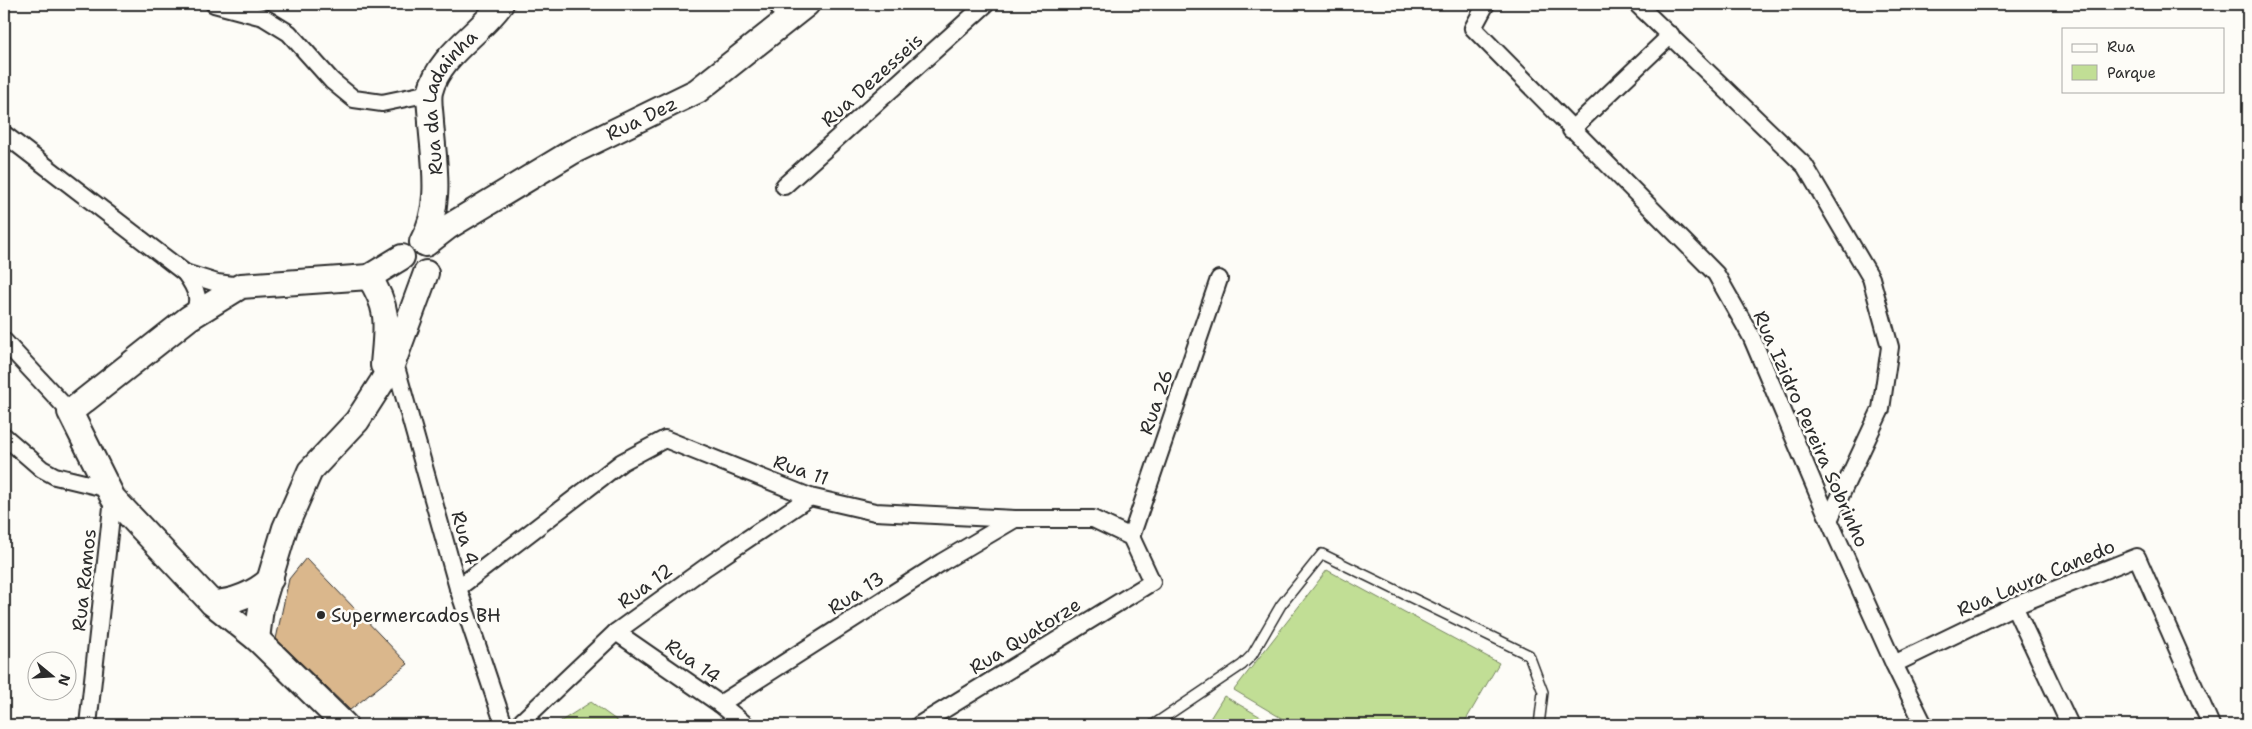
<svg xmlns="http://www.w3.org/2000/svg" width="2252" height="729" font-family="'Shantell Sans',sans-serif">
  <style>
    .green { fill: #c1de95; stroke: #768460 }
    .building { fill: #dab78c; stroke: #2b2b2b }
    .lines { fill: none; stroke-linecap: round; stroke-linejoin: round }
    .lane-casing { stroke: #2b2b2b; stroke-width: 12 }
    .street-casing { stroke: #2b2b2b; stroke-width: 20 }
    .secondary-casing { stroke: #2b2b2b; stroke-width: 28 }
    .lane { stroke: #fdfcf7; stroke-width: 9 }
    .street { stroke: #fdfcf7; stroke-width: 16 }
    .secondary { stroke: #fdfcf7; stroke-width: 24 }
    .poi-dot { fill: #2b2b2b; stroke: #fdfcf7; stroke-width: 2 }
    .labels { text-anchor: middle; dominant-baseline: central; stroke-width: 5; stroke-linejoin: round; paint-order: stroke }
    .street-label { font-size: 19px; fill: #2b2b2b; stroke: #fdfcf7 }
    .poi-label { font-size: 19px; fill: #2b2b2b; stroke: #fdfcf7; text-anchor: start }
  </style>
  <rect width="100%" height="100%" fill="#fdfcf7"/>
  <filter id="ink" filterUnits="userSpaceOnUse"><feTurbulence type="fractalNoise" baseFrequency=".02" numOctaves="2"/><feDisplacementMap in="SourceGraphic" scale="10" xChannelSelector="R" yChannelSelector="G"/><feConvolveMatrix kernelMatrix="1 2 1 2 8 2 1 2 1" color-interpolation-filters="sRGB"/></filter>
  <g filter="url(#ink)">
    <g class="green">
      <polygon points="1327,570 1499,663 1463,725 1293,725 1234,690"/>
      <polygon points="1224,696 1275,725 1206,725"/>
      <polygon points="591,702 623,725 555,725"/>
    </g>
    <polygon class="building" points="306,558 408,664 350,710 276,639 289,579"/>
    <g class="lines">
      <defs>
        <polyline id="lane" points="1153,725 1242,665 1252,655 1281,605 1322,554 1529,655 1543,692 1539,725"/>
        <g id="street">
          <polyline points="214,4 263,17 289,33 332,81 354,99 382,103 430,93"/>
          <polyline points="778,4 785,23"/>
          <polyline points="1486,4 1473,28 1716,274 1751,336 1829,520 1894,664 1924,725"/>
          <polyline points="1637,4 1805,166 1871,278 1890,347 1881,409 1829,520"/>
          <polyline points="1571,130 1671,35"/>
          <path d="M4 134 185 273C196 288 204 303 189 318"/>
          <polyline points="784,186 986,4"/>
          <polyline points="185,273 217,283 241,286"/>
          <polyline points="4,341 70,412"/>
          <polyline points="394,360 458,588 504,725"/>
          <polyline points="4,436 42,469 55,476 109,489"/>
          <polyline points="1131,537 1219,279"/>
          <polyline points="458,588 622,462 665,439 810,497 875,512 1015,519 1093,519 1131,537 1152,582 919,725"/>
          <polyline points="2014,606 2070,725"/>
          <polyline points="616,632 720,704 746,725"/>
          <polyline points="1894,664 2014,606 2137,557 2211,725"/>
          <polyline points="720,704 942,562 1015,519"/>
          <polyline points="88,725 113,498"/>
          <polyline points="518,725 616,632 706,567 810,497"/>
        </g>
        <g id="secondary">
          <path id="s1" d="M422 242C443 205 434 163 431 123 431 113 428 101 430 92 439 55 480 34 501 4"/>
          <path id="s2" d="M426 244 448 227 572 152 697 91 807 4"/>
          <path d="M369 277C391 310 386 328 383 365"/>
          <path d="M212 603C236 602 254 594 271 579"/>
          <polyline points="257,639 261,608 285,528 310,471 357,421 382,382 394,360 426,273"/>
          <polyline points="345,725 257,639 212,603 113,498 70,412 189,318 241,286 369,277 402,257"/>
        </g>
      </defs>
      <use href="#lane" class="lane-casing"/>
      <use href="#street" class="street-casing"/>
      <use href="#secondary" class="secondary-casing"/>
      <use href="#lane" class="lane"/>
      <use href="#street" class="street"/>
      <use href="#secondary" class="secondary"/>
    </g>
  </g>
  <circle class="poi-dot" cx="321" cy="615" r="5"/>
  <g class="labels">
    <g class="street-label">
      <text transform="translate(872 80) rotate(-42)">Rua Dezesseis</text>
      <text stroke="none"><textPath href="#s1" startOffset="148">Rua da Ladainha</textPath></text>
      <text stroke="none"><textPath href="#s2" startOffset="250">Rua Dez</textPath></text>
      <text transform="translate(1156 402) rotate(-71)">Rua 26</text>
      <text transform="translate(1811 429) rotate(66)">Rua Izidro Pereira Sobrinho</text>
      <text transform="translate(801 470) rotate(19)">Rua 11</text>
      <text transform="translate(465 538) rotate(74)">Rua 4</text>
      <text transform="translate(2036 578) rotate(-23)">Rua Laura Canedo</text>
      <text transform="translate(84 580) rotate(-84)">Rua Ramos</text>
      <text transform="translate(645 586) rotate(-36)">Rua 12</text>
      <text transform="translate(856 593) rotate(-33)">Rua 13</text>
      <text transform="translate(1025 636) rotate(-32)">Rua Quatorze</text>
      <text transform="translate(693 661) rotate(35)">Rua 14</text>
    </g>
    <g class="poi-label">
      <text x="331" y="615">Supermercados BH</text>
    </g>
  </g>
  <rect width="2252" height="729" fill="none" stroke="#fdfcf7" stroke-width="20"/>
  <rect x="10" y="10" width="2232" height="709" fill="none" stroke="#2b2b2b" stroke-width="2" filter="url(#ink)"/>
  <rect x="2062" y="28" width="162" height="65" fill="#fdfcf7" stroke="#a9a8a5"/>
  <rect x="2072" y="44" width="25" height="8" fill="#fdfcf7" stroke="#a9a8a5"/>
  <text x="2107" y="52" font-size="15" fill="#2b2b2b">Rua</text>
  <rect x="2072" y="65" width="25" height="15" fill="#c1de95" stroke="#a9a8a5"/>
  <text x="2107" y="78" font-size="15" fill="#2b2b2b">Parque</text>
  <g transform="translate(52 676) rotate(108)"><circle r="24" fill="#fdfcf7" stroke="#a9a8a5"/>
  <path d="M0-4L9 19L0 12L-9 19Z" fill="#2b2b2b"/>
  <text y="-8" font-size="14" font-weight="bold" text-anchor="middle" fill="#2b2b2b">N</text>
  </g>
</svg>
